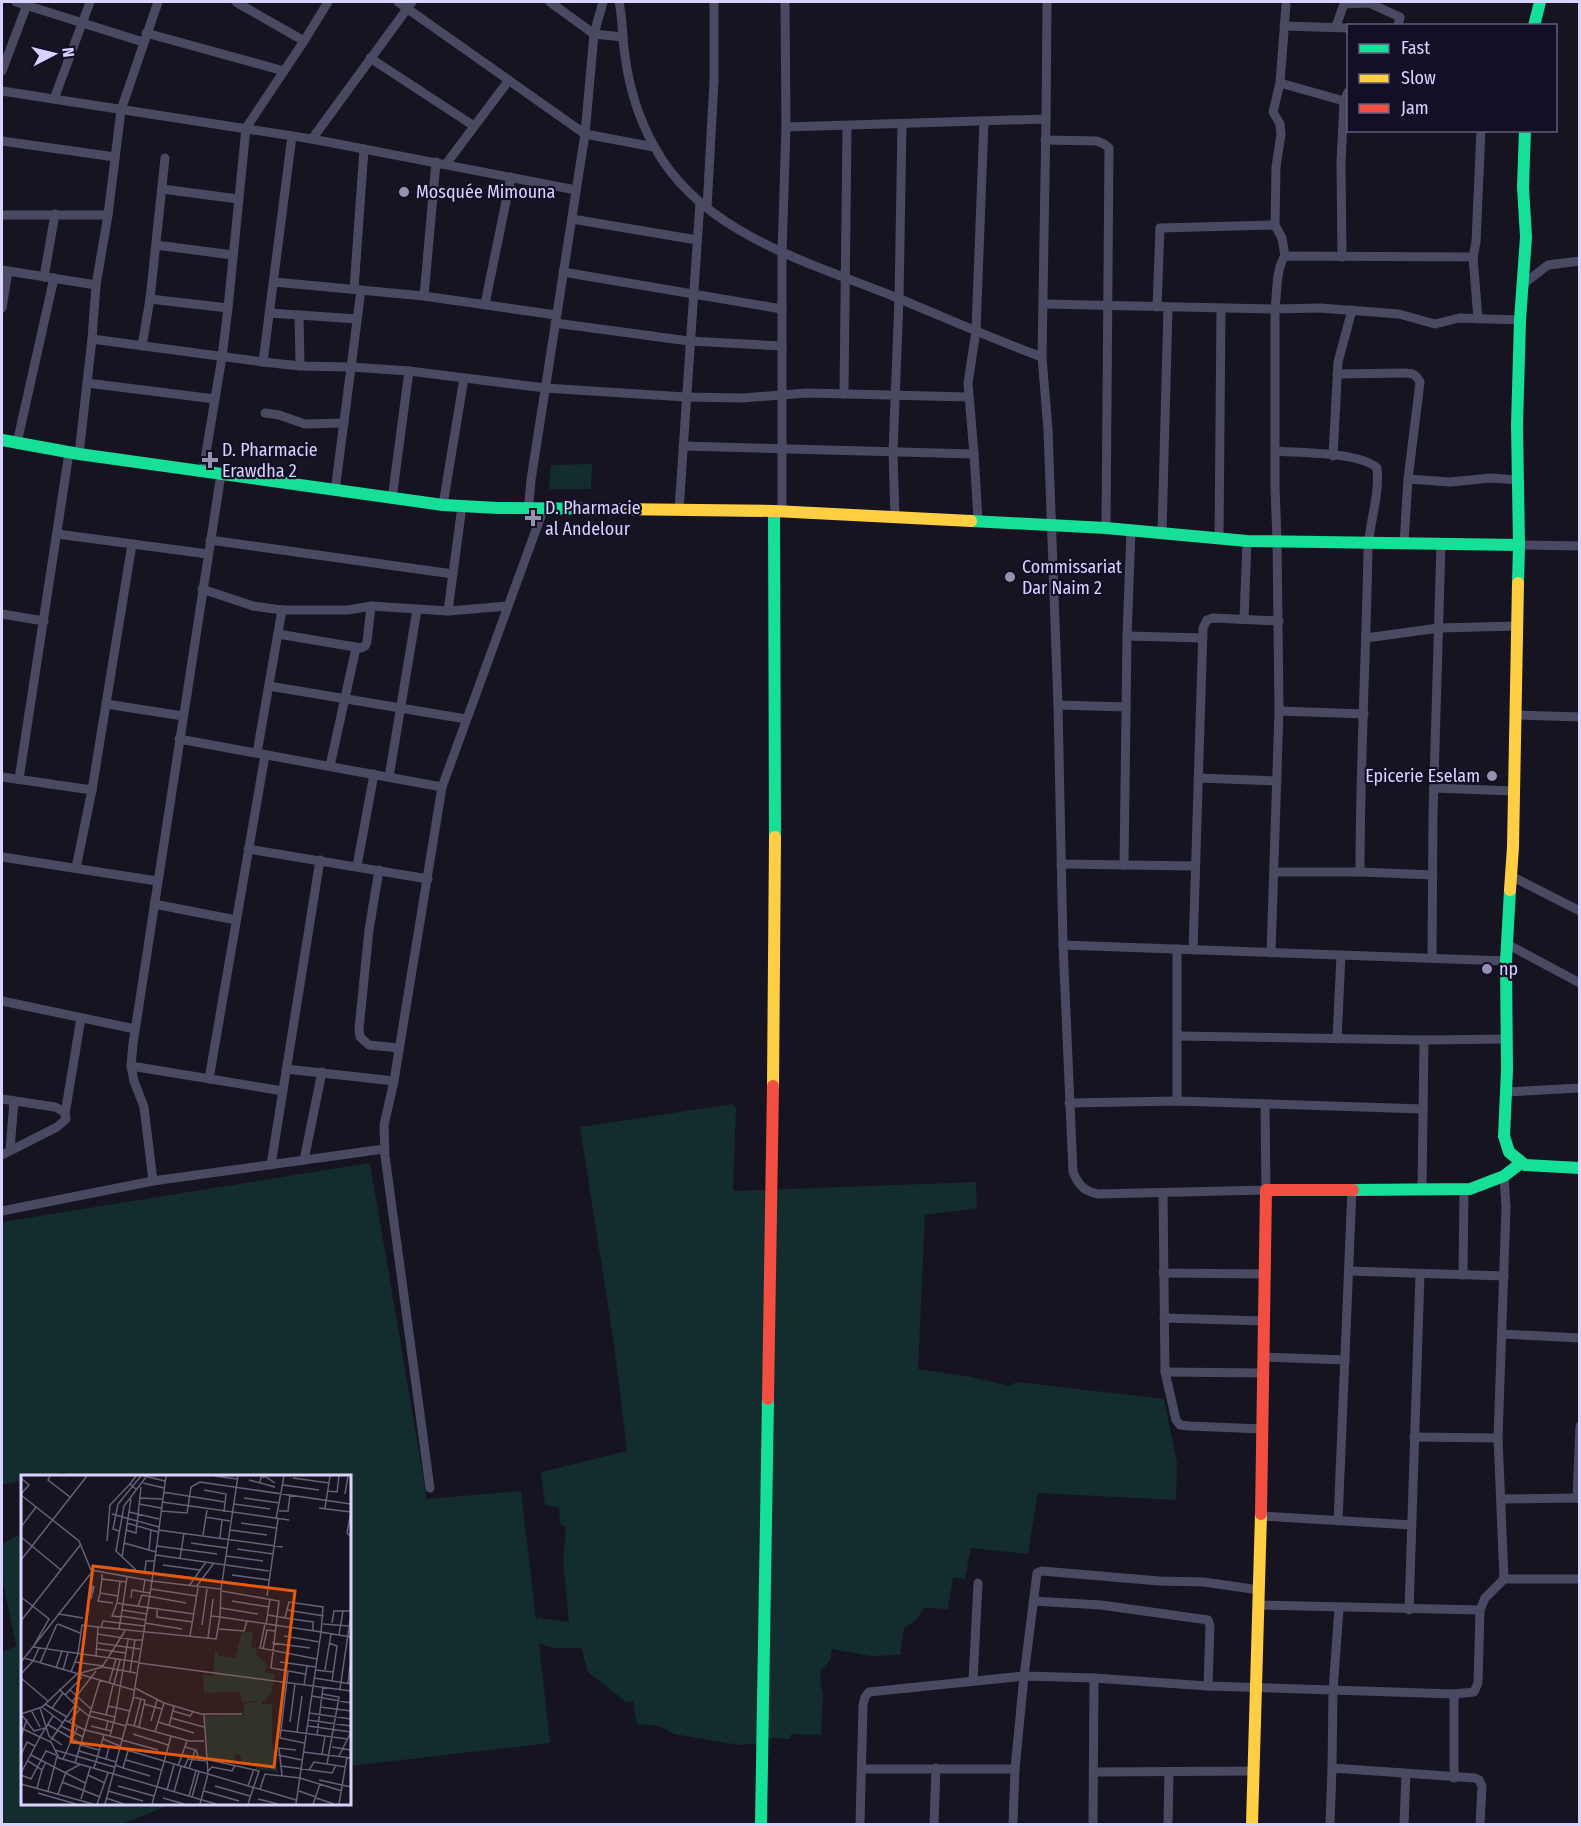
<svg xmlns="http://www.w3.org/2000/svg" width="1581" height="1826" font-family="'Fira Sans Condensed',sans-serif">
  <style>
    .green { fill: #132c2d }
    .lines { fill: none; stroke-linecap: round; stroke-linejoin: round }
    .street { stroke: #4a4962; stroke-width: 9 }
    .fast { stroke: #16e098; stroke-width: 12 }
    .slow { stroke: #ffcf43; stroke-width: 12 }
    .jam { stroke: #f24e42; stroke-width: 12 }
    .poi-dot { fill: #9591b1; stroke: #130f26; stroke-width: 2 }
    .labels { text-anchor: middle; dominant-baseline: central; stroke-width: 4.5; stroke-linejoin: round; paint-order: stroke }
    .poi-label { font-size: 18px; fill: #d9d4ff; stroke: #130f26; text-anchor: start }
    .inset-road { fill: none; stroke: #64617a; stroke-width: 1.5 }
    .view { fill: #e8590c; fill-opacity: 0.15; stroke: #e8590c; stroke-width: 3 }
    .inset-edge { fill: none; stroke: #d9d4ff; stroke-width: 3 }
  </style>
  <rect width="100%" height="100%" fill="#161421"/>
  <g class="green">
    <polygon points="592,464 591,489 549,489 551,465"/>
    <polygon points="733,1104 736,1109 733,1191 976,1182 977,1208 925,1215 918,1369 972,1377 1009,1386 1017,1382 1164,1399 1177,1463 1176,1500 1038,1493 1028,1554 971,1548 965,1579 953,1578 948,1609 924,1608 916,1620 904,1628 900,1655 870,1656 832,1649 830,1660 821,1670 820,1679 823,1695 821,1735 791,1734 791,1739 772,1738 759,1743 739,1745 674,1734 659,1726 637,1724 633,1701 626,1702 587,1671 582,1648 553,1648 539,1643 550,1743 350,1766 350,1476 67,1476 65,1472 42,1476 22,1476 22,1481 2,1485 2,1222 370,1163 427,1499 521,1491 536,1620 539,1618 569,1622 563,1561 566,1527 560,1524 559,1508 545,1505 541,1472 627,1451 614,1344 580,1127"/>
    <polygon points="22,1533 22,1804 172,1804 122,1824 2,1824 2,1652 16,1646 2,1577 2,1544"/>
  </g>
  <g class="lines">
    <g class="street">
      <polyline points="16,2 143,42"/>
      <polyline points="398,2 585,134 654,147"/>
      <polyline points="550,2 594,34 623,37"/>
      <path d="M619 2C623 19 622 38 625 56 629 86 639 119 654 146 701 234 809 262 895 297 944 317 992 339 1042 357"/>
      <polyline points="1284,26 1348,28"/>
      <polyline points="1336,26 1344,4 1369,3 1400,17 1398,26"/>
      <polyline points="146,33 284,71"/>
      <polyline points="304,41 328,2"/>
      <polyline points="370,58 474,126"/>
      <polyline points="2,71 28,2"/>
      <polyline points="1280,83 1286,5"/>
      <polyline points="2,91 312,139 576,190"/>
      <polyline points="54,99 90,2"/>
      <path d="M1046 119 1042 357 1048 430 1058 705 1063 945 1073 1172C1079 1186 1084 1191 1098 1194L1266 1190 1265 1105"/>
      <polyline points="786,127 1046,119 1047,2"/>
      <polyline points="312,139 412,2"/>
      <polyline points="1045,140 1097,141 1104,144 1109,148 1106,528"/>
      <polyline points="2,141 115,157"/>
      <polyline points="446,164 509,80"/>
      <polyline points="162,189 238,199"/>
      <polyline points="707,208 714,81 714,2"/>
      <polyline points="2,215 108,215"/>
      <polyline points="572,219 697,240"/>
      <polyline points="1275,225 1276,167 1281,134 1280,124 1273,112 1280,83 1344,101"/>
      <polyline points="156,245 233,255"/>
      <polyline points="1342,257 1341,163 1344,101 1348,92"/>
      <polyline points="2,270 96,285"/>
      <polyline points="563,272 782,309"/>
      <polyline points="44,277 55,214"/>
      <polyline points="274,282 424,296 556,315"/>
      <polyline points="1522,285 1548,265 1580,261"/>
      <polyline points="354,289 364,149"/>
      <polyline points="424,296 436,162"/>
      <polyline points="150,299 228,308 222,357 203,471"/>
      <polyline points="485,304 511,177"/>
      <path d="M1044 304 1275 309C1277 293 1276 268 1285 256L1473 257"/>
      <polyline points="1157,307 1160,228 1275,225 1282,238 1285,256"/>
      <polyline points="2,308 8,271"/>
      <polyline points="228,308 246,128 304,41 236,2"/>
      <polyline points="270,313 357,319"/>
      <polyline points="299,315 300,366"/>
      <polyline points="1478,319 1473,257 1476,242 1481,130"/>
      <polyline points="555,323 689,341 782,346"/>
      <polyline points="92,339 263,362 292,136"/>
      <polyline points="142,346 150,299 165,158"/>
      <polyline points="263,362 300,366 351,367 409,371 545,388 685,397 742,398 807,393 968,397"/>
      <path d="M1337 374 1404 373C1412 373 1416 374 1420 382L1408 479"/>
      <polyline points="87,383 215,399"/>
      <polyline points="844,394 847,126"/>
      <polyline points="265,413 279,415 305,424 344,423"/>
      <polyline points="17,443 54,278"/>
      <polyline points="683,446 974,454 978,520"/>
      <path d="M1275 451C1300 453 1360 452 1377 468 1380 496 1369 523 1368 550 1366 657 1360 765 1360 872"/>
      <polyline points="79,454 92,339 96,285 108,215 121,110 158,2"/>
      <polyline points="974,454 968,383 976,331 984,121"/>
      <polyline points="1333,456 1338,362 1352,310"/>
      <polyline points="335,491 361,290"/>
      <polyline points="392,499 409,371"/>
      <polyline points="443,505 464,378"/>
      <polyline points="527,508 529,502 531,480 585,134 594,34 603,2"/>
      <polyline points="679,510 700,202"/>
      <polyline points="782,511 782,253 786,127 785,2"/>
      <polyline points="895,517 893,452 899,299 902,124"/>
      <polyline points="1162,533 1168,307"/>
      <polyline points="57,534 208,554"/>
      <polyline points="1219,539 1221,308"/>
      <polyline points="210,540 453,574"/>
      <polyline points="1404,544 1408,479 1450,482 1491,478 1517,480"/>
      <polyline points="1519,545 1580,546"/>
      <polyline points="202,589 253,606 282,610 348,610 371,606 448,611 462,506"/>
      <polyline points="448,611 508,606"/>
      <polyline points="2,614 44,621"/>
      <polyline points="1244,619 1247,541"/>
      <polyline points="278,634 361,648 365,646 367,642 371,606"/>
      <polyline points="1127,636 1203,638"/>
      <polyline points="1366,638 1439,628 1518,626"/>
      <polyline points="269,686 466,719"/>
      <polyline points="106,704 183,716"/>
      <polyline points="1058,705 1126,707"/>
      <polyline points="1279,711 1364,714"/>
      <polyline points="1516,715 1580,717"/>
      <polyline points="179,739 442,787"/>
      <polyline points="257,753 282,610"/>
      <polyline points="330,766 356,648"/>
      <polyline points="2,777 92,790"/>
      <polyline points="389,777 417,610"/>
      <polyline points="1198,778 1277,781"/>
      <polyline points="19,779 69,453"/>
      <polyline points="1434,788 1514,791"/>
      <polyline points="248,849 428,879"/>
      <polyline points="2,857 157,881"/>
      <polyline points="1061,864 1195,866"/>
      <polyline points="1124,865 1127,636 1131,530"/>
      <polyline points="357,866 374,774"/>
      <polyline points="76,868 92,790 132,544"/>
      <polyline points="379,870 369,930 359,1029 360,1037 369,1045 399,1048"/>
      <polyline points="1275,872 1360,872 1433,875"/>
      <polyline points="1511,876 1580,911"/>
      <polyline points="154,904 236,920"/>
      <polyline points="1507,944 1580,983"/>
      <polyline points="1063,945 1506,961"/>
      <polyline points="1193,950 1203,628 1207,620 1213,618 1279,621"/>
      <polyline points="1271,953 1279,711 1277,540 1275,488 1275,309 1320,308 1399,314 1435,324 1459,318 1520,320"/>
      <polyline points="1432,958 1433,814 1441,544"/>
      <polyline points="2,1001 135,1029"/>
      <polyline points="1178,1036 1424,1040 1507,1039"/>
      <polyline points="1337,1039 1341,955"/>
      <polyline points="131,1066 283,1091"/>
      <polyline points="286,1069 394,1081"/>
      <polyline points="209,1079 265,755"/>
      <polyline points="1506,1092 1580,1088"/>
      <polyline points="2,1099 55,1107 63,1111 65,1114"/>
      <polyline points="1177,1101 1177,949"/>
      <polyline points="1069,1103 1177,1101 1423,1109"/>
      <polyline points="10,1150 14,1101"/>
      <polyline points="2,1155 57,1127 66,1119 65,1114 81,1018"/>
      <polyline points="304,1160 322,1072"/>
      <polyline points="271,1165 320,860"/>
      <polyline points="153,1181 144,1107 134,1081 131,1066 133,1044 221,474"/>
      <polyline points="1422,1189 1424,1040"/>
      <polyline points="1163,1193 1165,1372 1176,1420 1180,1425 1189,1426 1262,1429"/>
      <polyline points="2,1211 153,1181 384,1149"/>
      <polyline points="1349,1271 1504,1276"/>
      <polyline points="1163,1273 1265,1274"/>
      <polyline points="1463,1275 1464,1188"/>
      <polyline points="1164,1318 1264,1321"/>
      <polyline points="1502,1334 1580,1338"/>
      <polyline points="1263,1357 1345,1360"/>
      <polyline points="1165,1372 1263,1373"/>
      <polyline points="1414,1437 1498,1438"/>
      <polyline points="430,1488 385,1156 384,1125 394,1081 442,787 544,508"/>
      <polyline points="1577,1498 1580,1426"/>
      <polyline points="1501,1499 1580,1498"/>
      <polyline points="1261,1516 1412,1525"/>
      <polyline points="1338,1521 1352,1189"/>
      <polyline points="1504,1579 1498,1438 1506,1208 1504,1176"/>
      <polyline points="1033,1601 1101,1605 1208,1620 1210,1626 1208,1686"/>
      <polyline points="1259,1605 1480,1610"/>
      <polyline points="1339,1608 1333,1691 1332,1768 1475,1778 1479,1780 1482,1786 1480,1824"/>
      <polyline points="1409,1610 1420,1274"/>
      <polyline points="973,1681 978,1583"/>
      <polyline points="1454,1694 1454,1778"/>
      <polyline points="862,1769 1015,1769"/>
      <polyline points="1095,1772 1254,1771"/>
      <polyline points="860,1824 863,1705 865,1697 869,1692 1024,1676 1094,1678 1208,1686 1454,1694 1474,1692 1478,1683 1480,1610 1485,1598 1504,1579 1580,1579"/>
      <polyline points="934,1824 936,1768"/>
      <polyline points="1013,1824 1015,1769 1024,1676 1037,1573 1042,1571 1159,1581 1204,1582 1259,1590"/>
      <polyline points="1093,1824 1094,1678"/>
      <polyline points="1168,1824 1169,1773"/>
      <polyline points="1330,1824 1332,1768"/>
      <polyline points="1404,1824 1406,1774"/>
    </g>
    <g class="fast">
      <polyline points="1534,26 1540,2"/>
      <polyline points="2,440 79,454 443,505 498,508 614,509"/>
      <polyline points="774,511 775,837"/>
      <polyline points="971,521 1106,528 1247,541 1519,545 1518,583"/>
      <polyline points="1519,545 1517,425 1520,320 1526,237 1523,187 1525,130"/>
      <polyline points="1510,890 1506,961 1507,1070 1504,1136 1509,1152 1525,1165 1580,1168"/>
      <polyline points="1353,1190 1470,1189 1504,1176 1521,1163"/>
      <polyline points="761,1824 768,1399"/>
    </g>
    <g class="slow">
      <polyline points="614,509 774,511 971,521"/>
      <polyline points="1510,890 1513,847 1518,583"/>
      <polyline points="773,1086 775,837"/>
      <polyline points="1252,1824 1261,1514"/>
    </g>
    <g class="jam">
      <polyline points="768,1399 773,1086"/>
      <polyline points="1261,1514 1266,1190 1353,1190"/>
    </g>
  </g>
  <g class="poi-dot">
    <circle cx="404" cy="192" r="6"/>
    <path d="M207 451h6v6h6v6h-6v6h-6v-6h-6v-6h6z"/>
    <path d="M530 509h6v6h6v6h-6v6h-6v-6h-6v-6h6z"/>
    <circle cx="1010" cy="577" r="6"/>
    <circle cx="1492" cy="776" r="6"/>
    <circle cx="1487" cy="969" r="6"/>
  </g>
  <g class="labels">
    <g class="poi-label">
      <text x="416" y="192">Mosquée Mimouna</text>
      <text x="222" y="450">D. Pharmacie<tspan x="222" dy="21">Erawdha 2</tspan></text>
      <text x="545" y="508">D. Pharmacie<tspan x="545" dy="21">al Andelour</tspan></text>
      <text x="1022" y="567">Commissariat<tspan x="1022" dy="21">Dar Naim 2</tspan></text>
      <text x="1480" y="776" text-anchor="end">Epicerie Eselam</text>
      <text x="1499" y="969">np</text>
    </g>
  </g>
  <g transform="translate(21 1475)">
    <rect width="330" height="330" fill="#161421"/>
    <path d="M221 157H232L230 172 236 174 235 180 246 189 244 197 254 199 250 219 240 229H251V266L257 297 235 294 233 287 222 288 218 279 214 280 215 288 186 284 184 241 222 240 223 229 238 226 221 227 219 217 183 218 182 200 192 201 194 174 198 181 214 183Z" fill="#132c2d"/>
    <path class="inset-road" d="M29 1 27 5 49 22M115 1 109 9 116 15M123 1 144 6M194 1 216 4M217 1 200 114 199 142 300 157 275 329M0 3 8 10 0 19M272 3 308 8M228 5 254 12M239 7 240 2H245L254 8M122 8 143 13M262 10 298 15M183 15 205 19 203 37M306 16 316 17 318 1M142 17 204 27M324 19 327 1M0 20 58 66 70 95 131 106 145 1M119 23 141 24M223 23 259 28M141 27 268 45M118 29 140 33M213 29 249 34M298 33 330 37M304 33 309 1M140 36 166 38 170 12 179 7 330 29M258 36H267L269 20M108 37 138 44M330 37 326 58 330 62M91 39 138 52M184 42 209 46M255 44 263 1M106 48 137 57M220 48 255 53M0 52 15 32M105 55 115 58 120 12M137 55 262 72M209 55 246 60M98 56 92 54 97 29 120 1M182 60 186 35M0 62 40 95M199 63 201 45M86 66 89 30 109 9M103 68 135 77M170 68 206 73M136 71 196 79M216 74 252 79M128 75 130 55M135 80 248 96M205 81 242 86M101 82 110 24M159 83 163 58M0 85 66 1M142 90 179 95M78 91 173 103M115 95 95 76 103 31 125 2M124 96 125 86H134M81 99V104L105 107M211 100 248 105M106 102 102 129 173 139M81 104 79 118 97 121M124 105 122 117 129 118M201 106 238 112M168 111 185 87M175 112 193 88M130 114 176 121M201 116 258 126 250 193 284 199M79 119 77 126 92 128M246 121 257 44M0 122 28 144 12 172 117 187M110 123 111 115 122 117M70 124 73 112 71 111V119M211 126 248 132M96 128 91 141 100 142M117 131 121 120 165 128M136 133V142L172 147M200 133 237 139M101 135 126 139M266 135 303 141M38 139 62 143M247 140 264 143 268 127 302 132 300 157 330 162M100 141 125 145M264 143 292 147V156M0 146 60 69M124 148 161 154M311 148 313 136H322M37 149 59 158M244 149 239 173 296 184M245 149 249 124M302 149 328 151M181 150 186 114M77 152 195 164 199 142 190 141M80 153 82 146 123 151M98 154 102 129 96 128 99 107M198 154 223 156 226 146M77 159 114 165M318 160 322 136H330M169 161 177 113M263 161 299 167M187 163 192 124M77 168 119 174M251 168 289 173M308 168 316 171 311 206M76 174 105 178M242 174 246 155 254 156M3 183 113 215M0 187 71 97M54 187 82 191M259 187 295 192M19 188 36 149M118 188 330 216M82 192 115 198M35 193 41 176M42 195 47 177M294 195 312 197M304 195 310 159M50 197 57 179 61 150 77 152 75 181M109 197 114 165H121M267 197 259 263 283 268M0 199 12 186 18 173M0 203 27 226M293 203 330 209M88 208 95 184M93 209 99 185M327 209 329 190M283 210 286 191M114 213 143 228 180 239H221M38 214 59 234M319 214 330 139M49 215 70 234M301 219 318 222 306 289M44 220 61 202M291 221 330 228M112 222 124 225 118 252M51 227 75 196M24 229 46 242M123 229 141 234M87 231 109 236M21 232 42 248M299 232 330 236M19 233 28 261 41 270M31 233 42 218M10 235 19 252M69 236 94 242 89 261M152 236 169 241 172 237M288 238 330 244M0 239 21 232 56 199 81 192 104 156M0 239 13 256 24 253M85 240 92 210M94 242 107 165M150 243 183 252M44 245 64 255 101 264M287 245 330 251M130 246 136 225M48 247 59 234 68 241 87 246M137 247 173 258M269 247 274 209M26 249 60 269M106 249 168 266H183M40 251 62 262M70 251 90 256M113 251 120 224M148 251 153 231M287 251 330 257M0 253 19 262 32 241M85 254 87 246 105 251M260 255 326 264M134 257 143 228M276 257 281 221M112 259 147 270M296 260 302 212M0 262 6 244M82 264 99 271M30 265 54 230M101 265 137 275M80 269 88 272 85 284M60 270 78 275M164 272 175 275 179 286M311 272 330 275M99 273 275 325M34 275 93 292M58 276 95 287M282 277 330 283M301 279 304 261M0 280 6 267 14 271M10 280 64 308M257 280 281 285M318 281 330 257M42 284 57 251M184 284 238 296 227 329M105 285 140 295M7 286 21 295 25 287M143 287 150 261M54 288 79 205M94 290 102 293 107 276M157 291 166 266M260 291 311 298 315 290M73 293 83 260M102 293 129 301M163 293 167 284 185 286M168 294 174 275M288 295 293 287 325 292M186 297 191 292 211 296 214 290M0 298 19 262 30 267 38 283 195 329M0 300 10 304 25 276 35 280M67 300 84 308M261 301 258 273 275 275M298 305 330 312M41 307 79 322M0 309 72 329M97 311 133 321M194 311 229 321M227 311 233 294M16 313 21 295M239 314 244 299 279 303 321 316M146 315 153 290M27 316 36 281M87 316 122 326M183 316 218 326M278 316 295 322M153 317 160 292M17 318 55 329M37 319 45 297 60 289M168 321 175 296M171 322 178 297M85 323 103 329M142 323 163 329M295 323 313 329M60 324 69 293M237 324 257 329M76 329 87 298M84 329 112 224 131 106 199 114M131 329 143 287M179 329 187 299 183 240M292 329 299 309M318 329 326 282"/>
    <path class="view" d="M72 91 274 116 253 292 50 267Z"/>
    <rect width="330" height="330" class="inset-edge"/>
  </g>
  <rect width="1581" height="1826" fill="none" stroke="#d9d4ff" stroke-width="6"/>
  <rect x="1347" y="24" width="210" height="108" fill="#130f26" stroke="#625e7d" stroke-width="1.5"/>
  <rect x="1359" y="44" width="30" height="9" fill="#16e098" stroke="#625e7d" stroke-width="1.5"/>
  <text x="1401" y="54" font-size="18" fill="#d9d4ff">Fast</text>
  <rect x="1359" y="74" width="30" height="9" fill="#ffcf43" stroke="#625e7d" stroke-width="1.5"/>
  <text x="1401" y="84" font-size="18" fill="#d9d4ff">Slow</text>
  <rect x="1359" y="104" width="30" height="9" fill="#f24e42" stroke="#625e7d" stroke-width="1.5"/>
  <text x="1401" y="114" font-size="18" fill="#d9d4ff">Jam</text>
  <g transform="translate(54 54) rotate(83)" stroke="#130f26" stroke-width="4.5" paint-order="stroke">
  <path d="M0-4.5L10 22L0 15L-10 22Z" fill="#d9d4ff"/>
  <text y="-9" font-size="16" font-weight="bold" text-anchor="middle" fill="#d9d4ff">N</text>
  </g>
</svg>
